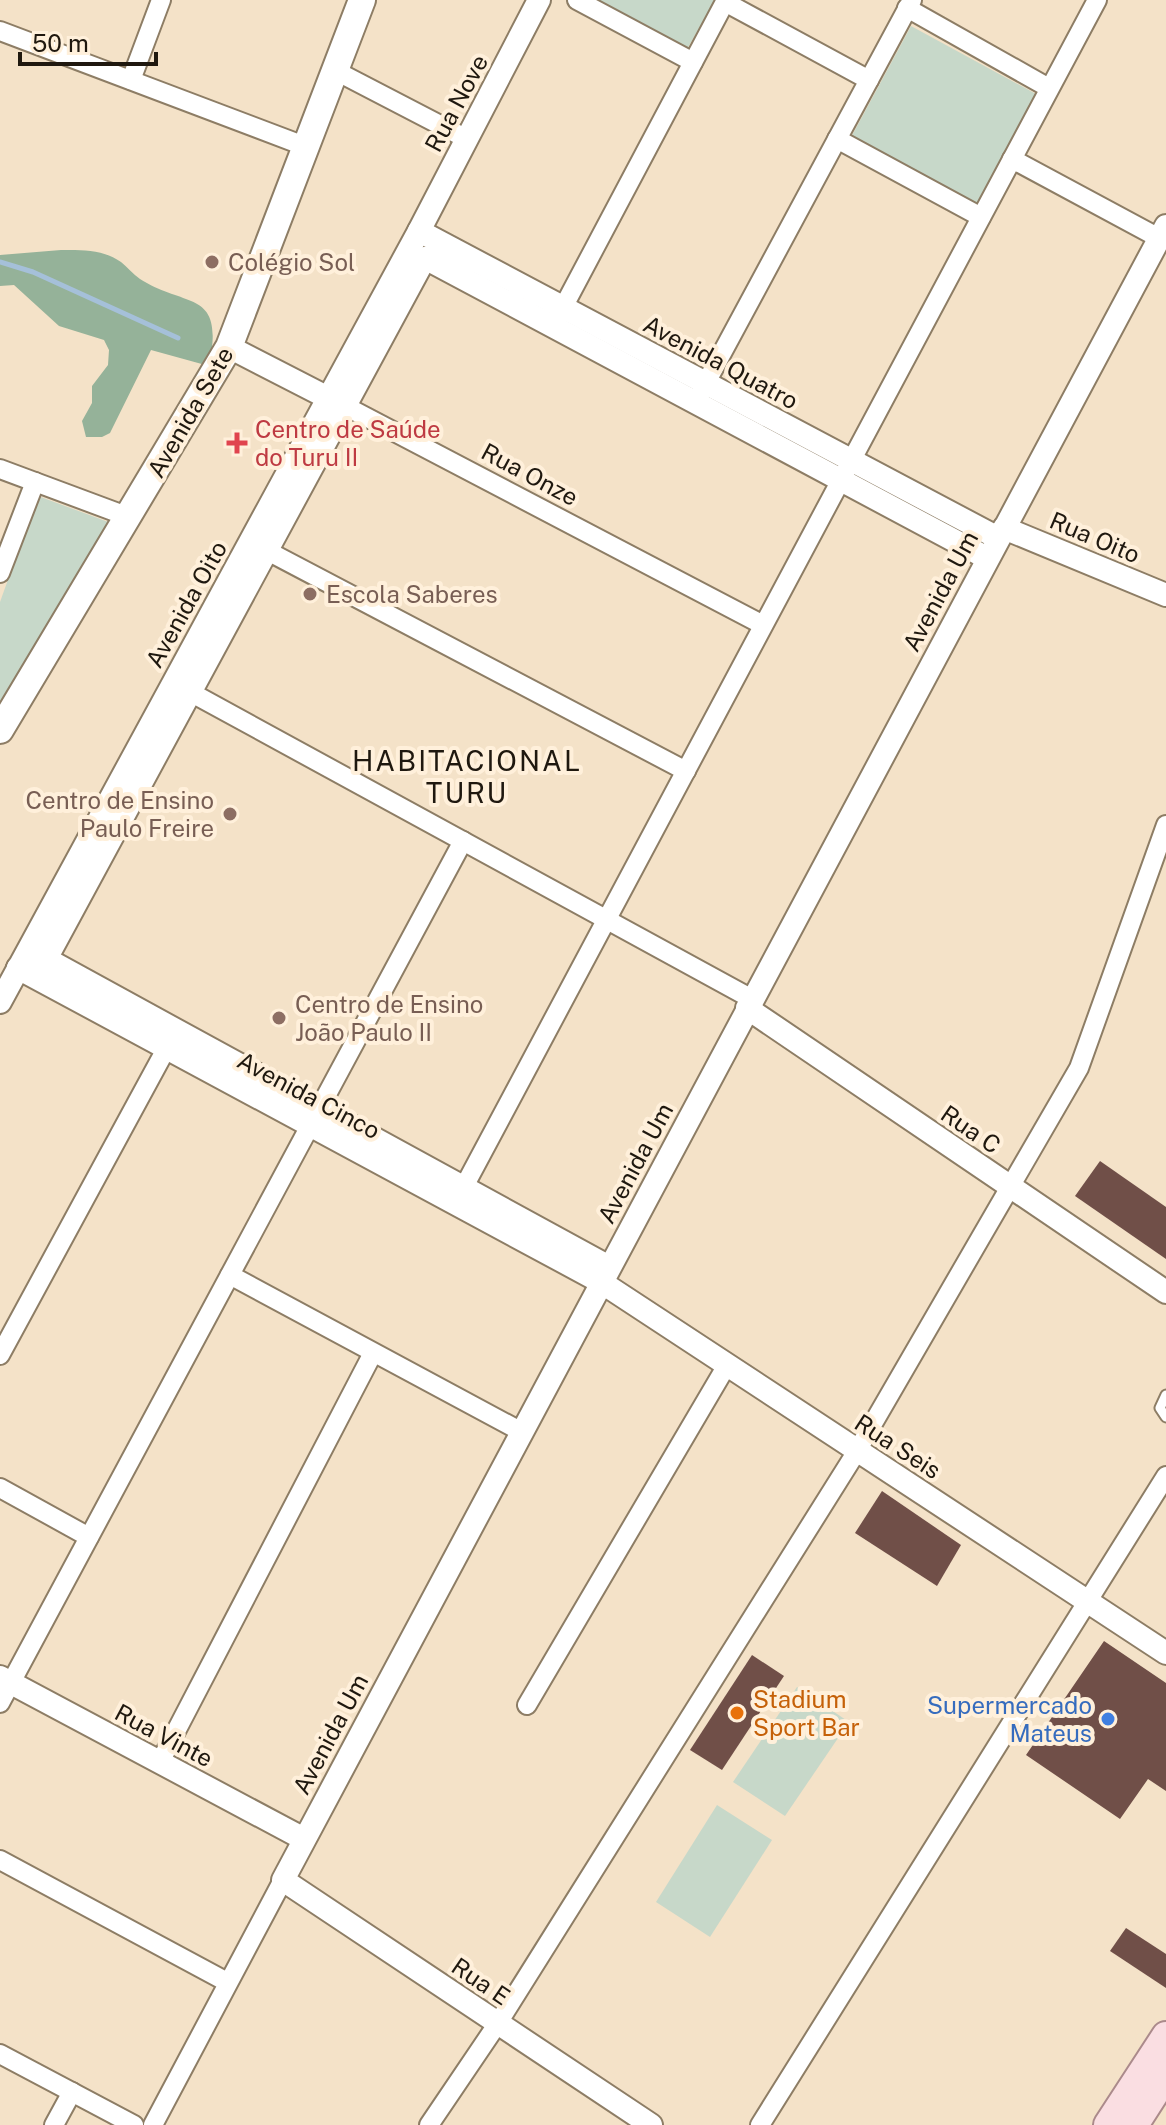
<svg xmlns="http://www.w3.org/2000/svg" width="1166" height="2125" font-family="'Public Sans',sans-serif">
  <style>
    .green { fill: #c7d8c9 }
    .forest { fill: #95b299 }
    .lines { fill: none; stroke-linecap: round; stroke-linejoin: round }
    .stream { stroke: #a5c0d9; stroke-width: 5 }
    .building { fill: #704f48 }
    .service-casing { stroke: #8d7d65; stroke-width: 13 }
    .minor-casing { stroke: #8d7d65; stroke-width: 22 }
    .tertiary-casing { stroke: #8d7d65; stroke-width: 26 }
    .secondary-casing { stroke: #8d7d65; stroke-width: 30 }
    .primary-casing { stroke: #ab8a8b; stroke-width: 32 }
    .service { stroke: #fff; stroke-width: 9 }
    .minor { stroke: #fff; stroke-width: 18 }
    .tertiary { stroke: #fff; stroke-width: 22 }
    .secondary { stroke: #fff; stroke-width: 26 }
    .primary { stroke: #fadee2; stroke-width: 28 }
    .education-dot { fill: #8d6e63; stroke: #fff0db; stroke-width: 3 }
    .health-dot { fill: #e0444e; stroke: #fff0db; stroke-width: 3 }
    .food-dot { fill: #e8710a; stroke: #fff0db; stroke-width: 3 }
    .shop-dot { fill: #3f7fe0; stroke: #fff0db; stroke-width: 3 }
    .labels { text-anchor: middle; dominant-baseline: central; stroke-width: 8; stroke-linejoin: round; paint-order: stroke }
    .street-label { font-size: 24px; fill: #1f180f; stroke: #fff0db }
    .education-label { font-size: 24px; fill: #785e54; stroke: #fff0db; text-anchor: start }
    .health-label { font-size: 24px; fill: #be3a42; stroke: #fff0db; text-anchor: start }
    .food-label { font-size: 24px; fill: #c56008; stroke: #fff0db; text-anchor: start }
    .shop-label { font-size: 24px; fill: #366cbe; stroke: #fff0db; text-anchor: end }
    .quarter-label { font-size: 28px; letter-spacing: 2px; fill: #1f180f; stroke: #fff0db }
  </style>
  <rect width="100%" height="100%" fill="#f4e2c8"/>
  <g class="green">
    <polygon points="584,0 715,0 686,51"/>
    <polygon points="911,26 1036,94 977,210 849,141"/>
    <polygon points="38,496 111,523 0,704 0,602"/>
    <polygon points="797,1687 849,1722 785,1816 733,1782"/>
    <polygon points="717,1805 772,1840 710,1937 656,1902"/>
  </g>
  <path class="forest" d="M61 250C83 250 102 249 121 262 127 267 133 274 140 279 187 309 225 288 209 366L151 350 110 433 102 437H86L82 421 92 403V386L108 365 109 350 104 340 59 326 14 285 0 286V255Z"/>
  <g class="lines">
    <polyline class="stream" points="0,262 33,272 178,338"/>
  </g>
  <g class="building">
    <polygon points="1100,1161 1166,1207 1166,1259 1075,1196"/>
    <polygon points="882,1491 961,1545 937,1586 855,1533"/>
    <polygon points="1104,1641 1166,1683 1166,1791 1148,1779 1120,1819 1026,1755"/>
    <polygon points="752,1655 784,1676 722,1770 690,1750"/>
    <polygon points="1126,1928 1166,1954 1166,1988 1110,1951"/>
  </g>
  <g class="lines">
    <defs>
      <polyline id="service" points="1166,1395 1160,1408 1166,1417"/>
      <g id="minor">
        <polyline points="577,0 693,62"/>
        <polyline points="725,2 869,80"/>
        <polyline points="907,8 1049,88"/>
        <polyline points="0,31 307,147"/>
        <polyline points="336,71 467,139"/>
        <polyline points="131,80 161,0"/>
        <polyline points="837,139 981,217"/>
        <polyline points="1012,159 1159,238"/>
        <polyline points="557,319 726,0"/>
        <polyline points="701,392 912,0"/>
        <polyline points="345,406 763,625"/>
        <polyline points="0,469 129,517"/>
        <polyline points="256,545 686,771"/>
        <polyline points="0,573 35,482"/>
        <polyline points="179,686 752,999"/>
        <polyline points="458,1198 1097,0"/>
        <polyline points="230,1275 520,1431"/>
        <polyline points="0,1355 172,1038"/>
        <polyline points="0,1488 89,1537"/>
        <polyline points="0,1703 463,841"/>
        <polyline points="527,1705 727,1365"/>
        <polyline points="160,1762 373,1353"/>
        <polyline points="0,1860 227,1982"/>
        <polyline points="0,2054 134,2125"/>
        <polyline points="54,2125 72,2092"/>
        <polyline points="153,2125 283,1880"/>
        <polyline points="429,2125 498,2023 857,1451 1079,1068 1166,825"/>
        <polyline points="760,2125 1166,1476"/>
      </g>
      <g id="tertiary">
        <polyline points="419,231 998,538"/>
        <polyline points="425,258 987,558"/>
        <polyline points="229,347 338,403"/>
        <polyline points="1004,528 1166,595"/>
        <polyline points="46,959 609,1267"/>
        <polyline points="18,968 601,1282 1166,1653"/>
        <polyline points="18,968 46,959 425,258"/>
        <polyline points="0,1002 419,231 539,0"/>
        <polyline points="747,1008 1166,1292"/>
        <polyline points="0,1677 304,1839"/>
        <polyline points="651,2125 283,1880 1166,226"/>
      </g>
      <polyline id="secondary" points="0,730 229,347 362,0"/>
      <g id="primary">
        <polyline points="1108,2125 1166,2036"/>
        <polyline points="1134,2125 1166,2075"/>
      </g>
    </defs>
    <use href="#service" class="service-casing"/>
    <use href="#minor" class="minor-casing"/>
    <use href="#tertiary" class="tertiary-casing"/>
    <use href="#secondary" class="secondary-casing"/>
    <use href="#primary" class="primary-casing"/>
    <use href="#service" class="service"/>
    <use href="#minor" class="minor"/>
    <use href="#tertiary" class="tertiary"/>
    <use href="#secondary" class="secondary"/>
    <use href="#primary" class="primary"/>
  </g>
  <g class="education-dot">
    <circle cx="212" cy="262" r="8"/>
    <circle cx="310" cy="594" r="8"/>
    <circle cx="230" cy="814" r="8"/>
    <circle cx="279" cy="1018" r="8"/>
  </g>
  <path class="health-dot" d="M233 431h8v8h8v8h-8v8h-8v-8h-8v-8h8z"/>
  <circle class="food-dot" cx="737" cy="1713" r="8"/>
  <circle class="shop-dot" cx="1108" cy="1719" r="8"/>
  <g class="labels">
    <g class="street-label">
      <text transform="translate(456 103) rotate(-62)">Rua Nove</text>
      <text transform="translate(721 362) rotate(28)">Avenida Quatro</text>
      <text transform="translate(190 412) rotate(-60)">Avenida Sete</text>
      <text transform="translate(530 474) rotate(28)">Rua Onze</text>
      <text transform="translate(1095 537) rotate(23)">Rua Oito</text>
      <text transform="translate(940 591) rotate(-62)">Avenida Um</text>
      <text transform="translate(186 604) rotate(-61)">Avenida Oito</text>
      <text transform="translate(309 1095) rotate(28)">Avenida Cinco</text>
      <text transform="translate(971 1129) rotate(34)">Rua C</text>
      <text transform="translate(635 1163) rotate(-62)">Avenida Um</text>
      <text transform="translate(898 1446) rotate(33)">Rua Seis</text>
      <text transform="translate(330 1734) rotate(-62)">Avenida Um</text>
      <text transform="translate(164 1735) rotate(28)">Rua Vinte</text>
      <text transform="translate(481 1981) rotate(34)">Rua E</text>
    </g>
    <g class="education-label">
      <text x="228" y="262">Colégio Sol</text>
      <text x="326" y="594">Escola Saberes</text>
      <text x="214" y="800" text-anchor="end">Centro de Ensino<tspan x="214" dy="28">Paulo Freire</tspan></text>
      <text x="295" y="1004">Centro de Ensino<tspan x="295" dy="28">João Paulo II</tspan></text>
    </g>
    <g class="health-label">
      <text x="255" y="429">Centro de Saúde<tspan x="255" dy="28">do Turu II</tspan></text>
    </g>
    <g class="food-label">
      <text x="753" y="1699">Stadium<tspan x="753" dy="28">Sport Bar</tspan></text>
    </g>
    <g class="shop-label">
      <text x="1092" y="1705">Supermercado<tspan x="1092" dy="28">Mateus</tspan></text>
    </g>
    <g class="quarter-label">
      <text x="467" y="760">HABITACIONAL<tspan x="467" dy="32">TURU</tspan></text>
    </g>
  </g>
  <path d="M20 52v12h136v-12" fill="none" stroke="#1f180f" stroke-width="4"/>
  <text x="32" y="52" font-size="24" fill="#1f180f" stroke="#fff0db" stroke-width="6" paint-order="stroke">50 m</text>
</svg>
